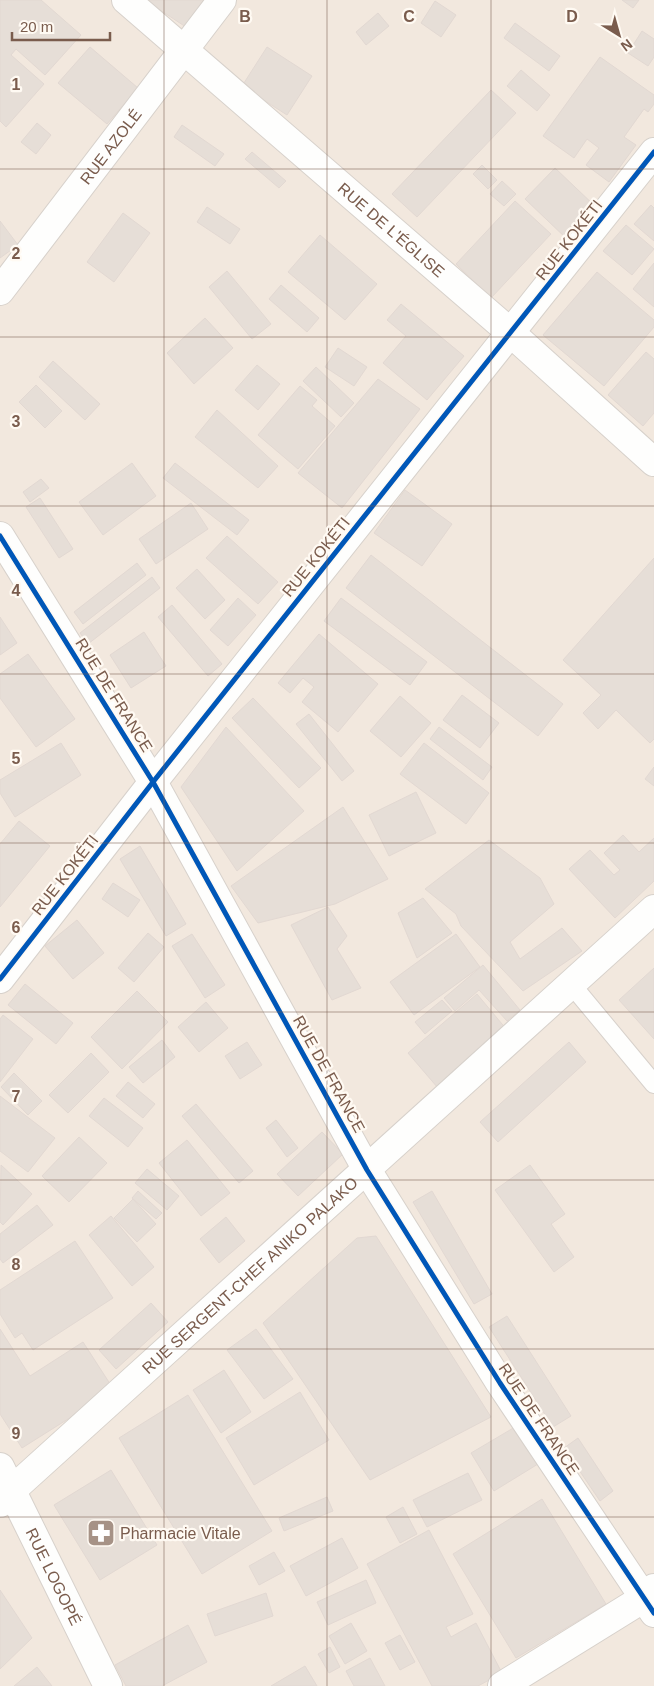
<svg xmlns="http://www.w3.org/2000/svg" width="654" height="1686" font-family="Arial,sans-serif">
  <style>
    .residential { fill: #f2e8de }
    .building { fill: #e6ded7; stroke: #e2d8d2 }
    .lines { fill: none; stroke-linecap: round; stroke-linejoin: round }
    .lane-casing { stroke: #d7d1cb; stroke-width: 20 }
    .street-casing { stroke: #d7d1cb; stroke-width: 30 }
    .lane { stroke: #fefefd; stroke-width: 18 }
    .street { stroke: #fefefd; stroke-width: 28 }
    .cycleway-casing { stroke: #fffaf3; stroke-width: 8 }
    .cycleway { stroke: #0057b8; stroke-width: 5 }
    .grid { fill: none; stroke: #7a5c4d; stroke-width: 1; stroke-opacity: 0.55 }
    .labels { text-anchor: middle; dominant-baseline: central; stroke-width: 4.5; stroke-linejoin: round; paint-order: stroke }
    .street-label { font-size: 16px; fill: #7a5c4d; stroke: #fffaf3 }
    .poi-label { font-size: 16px; fill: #7a5c4d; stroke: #fffaf3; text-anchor: start }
    .grid-label { font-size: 16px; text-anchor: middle; font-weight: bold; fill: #7a5c4d; stroke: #fffaf3; stroke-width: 4.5; stroke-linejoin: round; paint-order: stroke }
  </style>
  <rect width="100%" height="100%" fill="#f9f5f0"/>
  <rect class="residential" x="0" y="0" width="654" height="1686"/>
  <g class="building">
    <polygon points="0,0 41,0 81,35 45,75 16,49 11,55 44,84 6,127 0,121"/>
    <polygon points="145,0 217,0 195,33"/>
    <polygon points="622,0 639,0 633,8"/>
    <polygon points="435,1 456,15 441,37 421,23"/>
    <polygon points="378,13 389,26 366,45 356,32"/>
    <polygon points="515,23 560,56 549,71 504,38"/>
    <polygon points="642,31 654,39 654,57 648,66 628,53"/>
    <polygon points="90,47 138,88 107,124 58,83"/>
    <polygon points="267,47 312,76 287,115 242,86"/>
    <polygon points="600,57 654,95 654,104 648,112 644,109 624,137 636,145 609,182 586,165 599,148 587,139 574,158 543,136"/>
    <polygon points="521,70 550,95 537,111 507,86"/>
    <polygon points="491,90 516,113 417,217 392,194"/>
    <polygon points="37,123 51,135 36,154 21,142"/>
    <polygon points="182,125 224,154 215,166 174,137"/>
    <polygon points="252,152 286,181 279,188 245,159"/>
    <polygon points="482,165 497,180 488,189 473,174"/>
    <polygon points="555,168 597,208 568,240 525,199"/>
    <polygon points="502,181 516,194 504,206 490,194"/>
    <polygon points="515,201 551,234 491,298 456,264"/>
    <polygon points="651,205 654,208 654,241 634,224"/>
    <polygon points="207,207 240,229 230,244 197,222"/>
    <polygon points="123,213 150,233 114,282 87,262"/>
    <polygon points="0,221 18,245 0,258"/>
    <polygon points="626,225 654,249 632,275 603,251"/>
    <polygon points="320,235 377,284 345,320 288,272"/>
    <polygon points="654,263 654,307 633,289"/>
    <polygon points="227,271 271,324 252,339 209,287"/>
    <polygon points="597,272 654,320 654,327 604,386 543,335"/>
    <polygon points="281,285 319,318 307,332 269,299"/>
    <polygon points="401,304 464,356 427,400 383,363 406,336 387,320"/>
    <polygon points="205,318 233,348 194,384 167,353"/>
    <polygon points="338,348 367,367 354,386 325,367"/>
    <polygon points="646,352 654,359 654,413 643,426 608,395"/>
    <polygon points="53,361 100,404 85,420 39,377"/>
    <polygon points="257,365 280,384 258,410 235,390"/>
    <polygon points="316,367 354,403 341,417 303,381"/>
    <polygon points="378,379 420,409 342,508 298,473"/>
    <polygon points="36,385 62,411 45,428 19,402"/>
    <polygon points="300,386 317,400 312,406 335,426 298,469 258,435"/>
    <polygon points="217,410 278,466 258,488 195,437"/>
    <polygon points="132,463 156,496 103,535 79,502"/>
    <polygon points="175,463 249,520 237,535 163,478"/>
    <polygon points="41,479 49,488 30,502 23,492"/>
    <polygon points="405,490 452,524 422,566 374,533"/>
    <polygon points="40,498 73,549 59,558 26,507"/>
    <polygon points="191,503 208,529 156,564 139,539"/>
    <polygon points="227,536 278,582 258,604 206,558"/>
    <polygon points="371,555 563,704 538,736 346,588"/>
    <polygon points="654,558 654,739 650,743 616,710 598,729 583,713 601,695 563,660"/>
    <polygon points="137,563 146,575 83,624 74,612"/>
    <polygon points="197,569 225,600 205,619 176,588"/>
    <polygon points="152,577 160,588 88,644 80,633"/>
    <polygon points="238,598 256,615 228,646 210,630"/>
    <polygon points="341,598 427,662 410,685 324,621"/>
    <polygon points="172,605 222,664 208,676 158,617"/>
    <polygon points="0,617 17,643 0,655"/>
    <polygon points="144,632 166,666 131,688 110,655"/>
    <polygon points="319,634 378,684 338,732 302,702 314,687 303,678 290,693 278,683"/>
    <polygon points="28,654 75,719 36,747 0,698 0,674"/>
    <polygon points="462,695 499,723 480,748 443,720"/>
    <polygon points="400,696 431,723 401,757 370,731"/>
    <polygon points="253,698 321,768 299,788 232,718"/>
    <polygon points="309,714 354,771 342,781 296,724"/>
    <polygon points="226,727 304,811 237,871 181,787"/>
    <polygon points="439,727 492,767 483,780 430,739"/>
    <polygon points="61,743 81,775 15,817 0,793 0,780"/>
    <polygon points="424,743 489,793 466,824 400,774"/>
    <polygon points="654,767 654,786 645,779"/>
    <polygon points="416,792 436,833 389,856 369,815"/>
    <polygon points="343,807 388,879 335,904 258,923 231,886"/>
    <polygon points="19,821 50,846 0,907 0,844"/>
    <polygon points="623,835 639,852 654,838 654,881 615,918 569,869 590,850 614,875 620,870 604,853"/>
    <polygon points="489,840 540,878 554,904 510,942 520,959 562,928 582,951 523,991 461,926 456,914 425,889"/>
    <polygon points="140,846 186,924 166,936 120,859"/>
    <polygon points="113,883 140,900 128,917 102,899"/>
    <polygon points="423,898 452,933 417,958 398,913"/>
    <polygon points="328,907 347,936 337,949 361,988 332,1000 291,925"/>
    <polygon points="77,920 104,953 73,979 45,946"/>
    <polygon points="148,933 164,947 134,982 118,968"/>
    <polygon points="192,934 225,985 205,998 172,946"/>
    <polygon points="456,934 480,967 414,1015 390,982"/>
    <polygon points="483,965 520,1010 507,1021 479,990 455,1011 444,998"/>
    <polygon points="654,968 654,1039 619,1000"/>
    <polygon points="25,984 73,1023 56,1044 8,1005"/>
    <polygon points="137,991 168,1022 122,1069 91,1037"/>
    <polygon points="477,994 507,1030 438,1088 408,1053"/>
    <polygon points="442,1000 452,1011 425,1034 415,1022"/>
    <polygon points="206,1002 228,1028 199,1052 178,1027"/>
    <polygon points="3,1015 33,1039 0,1082 0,1019"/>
    <polygon points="162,1040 175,1057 143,1083 129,1067"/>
    <polygon points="247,1042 262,1065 240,1079 225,1056"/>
    <polygon points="569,1042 586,1062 498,1142 480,1122"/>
    <polygon points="91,1053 109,1072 68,1113 49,1095"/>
    <polygon points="14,1073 42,1101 28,1115 1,1087"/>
    <polygon points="128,1082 155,1104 143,1118 116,1096"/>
    <polygon points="0,1096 55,1138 28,1172 0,1151"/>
    <polygon points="104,1098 143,1128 128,1147 89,1116"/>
    <polygon points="196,1104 253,1171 239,1183 182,1116"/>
    <polygon points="276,1120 298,1148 287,1157 266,1128"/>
    <polygon points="322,1132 343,1154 298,1196 277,1174"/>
    <polygon points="79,1137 107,1163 69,1202 42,1176"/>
    <polygon points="187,1140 230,1193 201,1216 159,1163"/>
    <polygon points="1,1165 32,1194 3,1225 0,1222"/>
    <polygon points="530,1165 565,1214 551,1224 574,1257 554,1272 495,1190"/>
    <polygon points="147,1169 179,1196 167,1210 135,1183"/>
    <polygon points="138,1191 162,1213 156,1219 132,1198"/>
    <polygon points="432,1191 492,1294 474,1304 413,1202"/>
    <polygon points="133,1199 156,1224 137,1242 114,1218"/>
    <polygon points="37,1205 53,1225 3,1263 0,1259 0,1234"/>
    <polygon points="111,1216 154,1267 132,1286 89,1235"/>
    <polygon points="226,1217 245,1241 219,1263 200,1239"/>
    <polygon points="376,1236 491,1417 370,1480 263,1323 357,1238"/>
    <polygon points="75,1241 113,1298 33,1350 22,1333 15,1338 0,1314 0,1290"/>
    <polygon points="151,1303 168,1322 116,1369 99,1350"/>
    <polygon points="507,1316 571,1416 553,1427 489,1327"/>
    <polygon points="0,1329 30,1376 83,1342 114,1390 22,1448 0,1414"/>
    <polygon points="256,1329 293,1379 264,1399 227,1350"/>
    <polygon points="224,1370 251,1412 221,1433 193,1390"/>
    <polygon points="300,1392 329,1440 254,1485 226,1438"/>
    <polygon points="188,1395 272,1531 202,1574 119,1438"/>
    <polygon points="515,1427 538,1464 494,1491 471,1453"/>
    <polygon points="578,1438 613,1491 600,1501 564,1448"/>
    <polygon points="111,1470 157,1545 100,1580 54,1505"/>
    <polygon points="468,1473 482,1500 427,1527 413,1500"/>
    <polygon points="327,1497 333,1511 284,1531 279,1518"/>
    <polygon points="542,1499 606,1604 516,1658 453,1554"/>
    <polygon points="403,1507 417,1534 400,1543 386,1517"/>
    <polygon points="429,1530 473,1614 446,1627 451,1637 476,1623 502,1673 478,1686 432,1686 367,1564"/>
    <polygon points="342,1538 358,1568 306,1596 290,1566"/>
    <polygon points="274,1552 285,1571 259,1585 249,1566"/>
    <polygon points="366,1580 376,1603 328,1625 317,1602"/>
    <polygon points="0,1590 32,1638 0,1669"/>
    <polygon points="266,1593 273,1616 215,1636 207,1614"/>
    <polygon points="351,1623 367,1651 345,1664 329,1636"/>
    <polygon points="188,1625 207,1662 162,1686 126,1686 115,1665"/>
    <polygon points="400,1635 415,1662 400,1670 385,1643"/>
    <polygon points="330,1647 340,1667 329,1673 318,1654"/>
    <polygon points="370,1658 385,1686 354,1686 346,1671"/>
    <polygon points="305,1666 317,1686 271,1686"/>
    <polygon points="37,1667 52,1686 14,1686"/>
  </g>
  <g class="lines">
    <defs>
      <polyline id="lane" points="571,984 654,1084"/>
      <g id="street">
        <path id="s1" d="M126 0 511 333 654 462"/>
        <path id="s2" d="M0 291 222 0"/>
        <polyline points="0,536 153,782 367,1170 500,1383 654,1613"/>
        <polyline points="0,979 153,782 654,152"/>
        <path id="s3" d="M0 1467 108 1686"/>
        <path id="s4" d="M0 1503 11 1491 654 909"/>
        <polyline points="502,1686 644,1598 654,1588"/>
      </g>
    </defs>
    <use href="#lane" class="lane-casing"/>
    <use href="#street" class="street-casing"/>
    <use href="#lane" class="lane"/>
    <use href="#street" class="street"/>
    <defs>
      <g id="cycleway">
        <polyline points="0,536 153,782 367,1170 500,1383 654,1613"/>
        <polyline points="0,979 153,782 654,152"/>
      </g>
    </defs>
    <use href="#cycleway" class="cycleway-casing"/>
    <use href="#cycleway" class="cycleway"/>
  </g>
  <path class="grid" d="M164 0V1686M327 0V1686M491 0V1686M0 169H654M0 337H654M0 506H654M0 674H654M0 843H654M0 1012H654M0 1180H654M0 1349H654M0 1517H654"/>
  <defs>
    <symbol id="pharmacy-square" viewBox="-11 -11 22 22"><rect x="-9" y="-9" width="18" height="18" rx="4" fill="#a69286" stroke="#fffaf3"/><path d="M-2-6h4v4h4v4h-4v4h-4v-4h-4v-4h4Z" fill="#fff"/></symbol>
  </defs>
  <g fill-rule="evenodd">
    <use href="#pharmacy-square" x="85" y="1517" width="32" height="32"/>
  </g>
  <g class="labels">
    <g class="street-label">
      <text stroke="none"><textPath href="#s2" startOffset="182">RUE AZOLÉ</textPath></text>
      <text stroke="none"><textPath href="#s1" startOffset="351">RUE DE L'ÉGLISE</textPath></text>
      <text transform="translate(569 240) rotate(-52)">RUE KOKÉTI</text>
      <text transform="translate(316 557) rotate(-51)">RUE KOKÉTI</text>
      <text transform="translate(114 695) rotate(58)">RUE DE FRANCE</text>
      <text transform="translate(65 875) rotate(-52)">RUE KOKÉTI</text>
      <text transform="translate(329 1074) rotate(61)">RUE DE FRANCE</text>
      <text stroke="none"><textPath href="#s4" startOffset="338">RUE SERGENT-CHEF ANIKO PALAKO</textPath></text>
      <text transform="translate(539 1419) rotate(56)">RUE DE FRANCE</text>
      <text stroke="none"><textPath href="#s3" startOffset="122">RUE LOGOPÉ</textPath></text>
    </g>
    <g class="poi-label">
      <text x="120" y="1533">Pharmacie Vitale</text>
    </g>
  </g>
  <g class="grid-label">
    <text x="245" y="22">B</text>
    <text x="409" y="22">C</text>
    <text x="572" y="22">D</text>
    <text x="16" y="90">1</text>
    <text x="16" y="259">2</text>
    <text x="16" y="427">3</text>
    <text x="16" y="596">4</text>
    <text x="16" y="764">5</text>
    <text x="16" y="933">6</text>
    <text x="16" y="1102">7</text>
    <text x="16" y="1270">8</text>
    <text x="16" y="1439">9</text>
  </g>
  <g transform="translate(619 35) rotate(143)" stroke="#fffaf3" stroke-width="4" paint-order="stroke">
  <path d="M0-4L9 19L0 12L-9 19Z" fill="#7a5c4d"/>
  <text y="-8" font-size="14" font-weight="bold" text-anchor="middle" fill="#7a5c4d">N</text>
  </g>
  <path d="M12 32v8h98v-8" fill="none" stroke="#7a5c4d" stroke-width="2.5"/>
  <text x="20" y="32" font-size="15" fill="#7a5c4d" stroke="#fffaf3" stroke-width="4" paint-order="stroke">20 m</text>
</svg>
